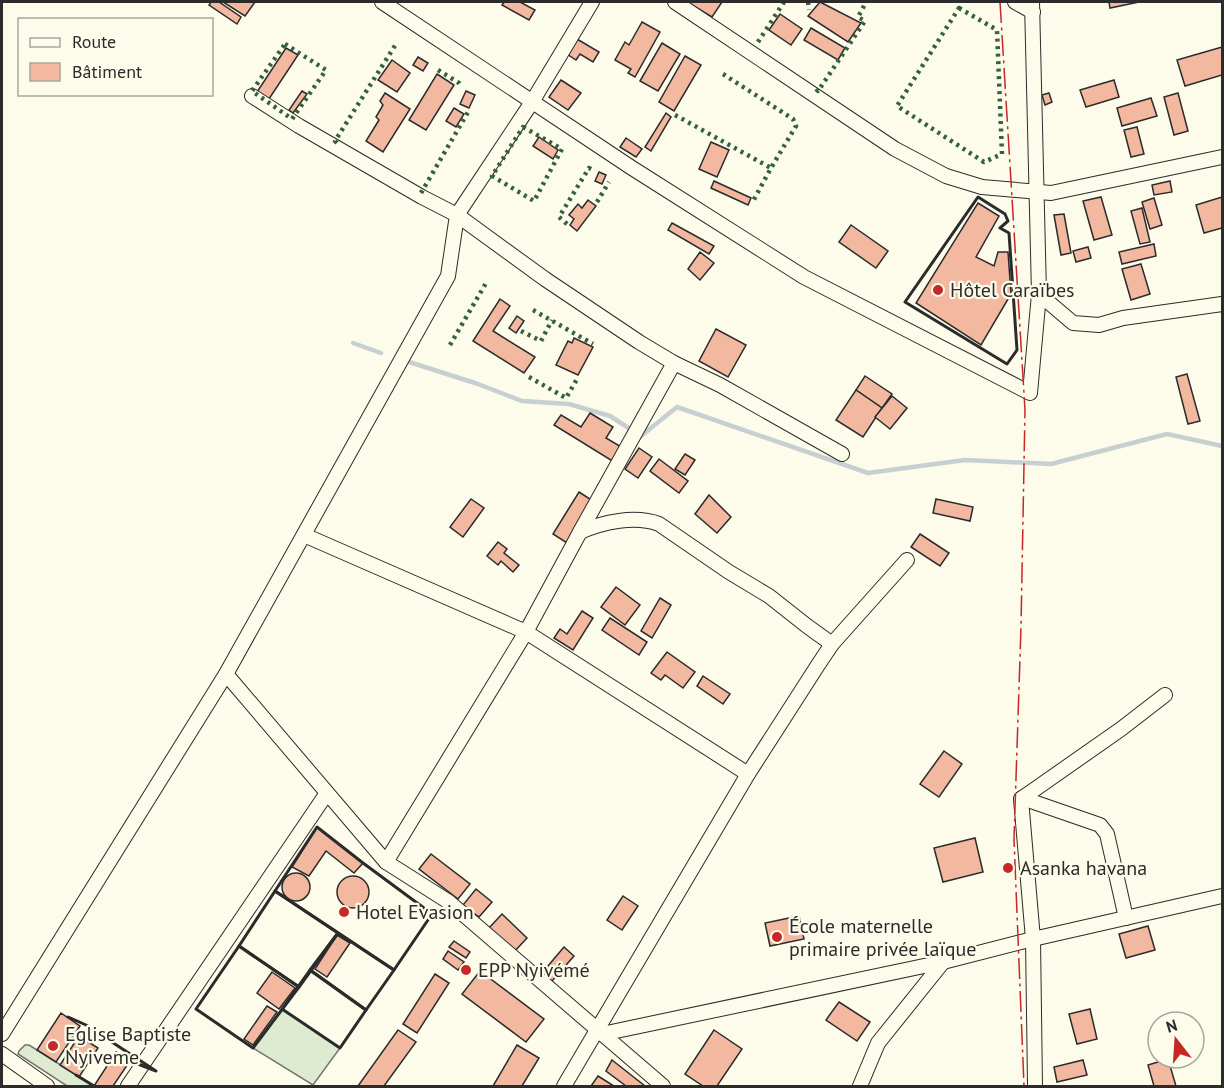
<svg xmlns="http://www.w3.org/2000/svg" width="1224" height="1088" font-family="'PT Sans',sans-serif">
  <style>
    .green { fill: #deebd1; stroke: #74746e; stroke-width: 1.5 }
    .lines { fill: none; stroke-linecap: round; stroke-linejoin: round }
    .stream { stroke: #c7d0d0; stroke-width: 4.5 }
    .building { fill: #f2b8a0; stroke: #2b2b2b; stroke-width: 1.5 }
    .street-casing { stroke: #2b2b2b; stroke-width: 16 }
    .street { stroke: #fdfbea; stroke-width: 14 }
    .hedge { stroke: #34623c; stroke-width: 4.5; stroke-dasharray: 3 4.5; stroke-linecap: butt }
    .wall { stroke: #2b2b2b; stroke-width: 3 }
    .power { stroke: #c62828; stroke-width: 1.5; stroke-dasharray: 21 4.5 3 4.5; stroke-linecap: butt }
    .poi-dot { fill: #c62828; stroke: #fdfbea; stroke-width: 2 }
    .labels { text-anchor: middle; dominant-baseline: central; stroke-width: 4.5; stroke-linejoin: round; paint-order: stroke }
    .poi-label { font-size: 20px; fill: #2b2b2b; stroke: #fdfbea; text-anchor: start }
  </style>
  <rect width="100%" height="100%" fill="#fdfbea"/>
  <g class="green">
    <polygon points="282,1009 340,1048 313,1085 253,1048"/>
    <polygon points="25,1045 29,1045 37,1050 94,1086 67,1086 18,1054 19,1051"/>
  </g>
  <g class="lines">
    <g class="stream">
      <polyline points="353,343 381,353"/>
      <polyline points="403,360 478,384 522,401 569,404 610,416 641,436 677,407 868,473 965,460 1051,464 1167,434 1222,446"/>
    </g>
  </g>
  <g class="building">
    <polygon points="211,2 219,2 241,17 237,24 209,5"/>
    <polygon points="223,2 255,2 245,16"/>
    <polygon points="504,2 520,2 535,10 529,20 502,5"/>
    <polygon points="687,2 722,2 712,17"/>
    <polygon points="820,2 861,23 848,42 808,16"/>
    <polygon points="1109,2 1139,2 1110,8"/>
    <polygon points="780,14 802,29 791,45 769,30"/>
    <polygon points="642,22 660,32 635,77 628,73 631,69 615,60 625,42 629,45"/>
    <polygon points="811,28 845,48 838,60 804,40"/>
    <polygon points="577,39 599,52 593,62 580,54 576,60 567,54"/>
    <polygon points="662,43 680,54 658,91 640,81"/>
    <polygon points="1222,47 1222,75 1185,86 1177,60"/>
    <polygon points="286,48 298,55 269,99 257,92"/>
    <polygon points="685,56 701,65 674,111 659,102"/>
    <polygon points="418,57 428,63 423,71 413,65"/>
    <polygon points="392,60 410,73 397,92 378,80"/>
    <polygon points="437,74 454,85 426,130 409,120"/>
    <polygon points="561,80 581,93 568,110 549,97"/>
    <polygon points="1114,80 1119,97 1086,107 1080,90"/>
    <polygon points="302,91 307,94 293,113 289,110"/>
    <polygon points="466,91 475,95 469,108 460,104"/>
    <polygon points="385,93 410,109 383,152 366,141 379,120 376,117 383,105 380,101"/>
    <polygon points="1049,93 1052,102 1045,105 1042,95"/>
    <polygon points="1178,93 1188,131 1174,135 1164,97"/>
    <polygon points="1151,98 1157,116 1122,126 1117,108"/>
    <polygon points="454,108 464,114 456,127 446,121"/>
    <polygon points="666,113 671,117 651,151 645,147"/>
    <polygon points="1137,127 1144,154 1131,157 1124,130"/>
    <polygon points="539,137 558,150 553,159 533,146"/>
    <polygon points="626,138 642,149 636,157 620,147"/>
    <polygon points="711,142 729,150 717,177 699,169"/>
    <polygon points="599,172 606,175 602,184 595,181"/>
    <polygon points="714,181 751,198 748,205 711,188"/>
    <polygon points="1170,181 1172,192 1154,195 1152,185"/>
    <polygon points="1101,197 1112,235 1094,240 1083,201"/>
    <polygon points="1222,197 1222,228 1204,233 1196,205"/>
    <polygon points="1154,198 1162,225 1150,229 1142,202"/>
    <polygon points="588,200 596,206 577,231 570,225 574,219 569,215 578,204 582,208"/>
    <polygon points="978,203 999,216 976,257 994,266 998,252 1008,252 1011,294 981,345 916,303"/>
    <polygon points="1142,208 1150,242 1140,244 1131,211"/>
    <polygon points="1064,214 1071,253 1061,255 1054,215"/>
    <polygon points="672,223 714,246 709,254 668,230"/>
    <polygon points="851,225 888,251 876,268 839,242"/>
    <polygon points="1154,244 1156,256 1122,264 1119,252"/>
    <polygon points="1088,247 1091,258 1076,262 1073,251"/>
    <polygon points="700,252 714,263 700,280 688,269"/>
    <polygon points="1141,264 1150,294 1131,300 1122,269"/>
    <polygon points="500,299 510,306 493,331 535,357 524,373 473,341"/>
    <polygon points="517,316 524,321 516,333 509,328"/>
    <polygon points="716,329 746,345 728,377 699,361"/>
    <polygon points="574,338 593,347 578,375 556,365 568,341 572,343"/>
    <polygon points="1187,374 1200,421 1188,424 1176,377"/>
    <polygon points="865,376 892,394 882,408 856,390"/>
    <polygon points="856,390 882,408 863,437 836,420"/>
    <polygon points="892,396 907,408 890,429 875,417"/>
    <polygon points="590,413 613,427 606,438 623,448 614,462 554,425 561,415 581,427"/>
    <polygon points="639,448 652,457 638,478 625,469"/>
    <polygon points="685,454 695,460 685,475 675,469"/>
    <polygon points="659,459 688,481 679,493 650,471"/>
    <polygon points="579,492 593,501 567,543 553,534"/>
    <polygon points="709,495 731,517 717,533 695,514"/>
    <polygon points="471,499 484,508 463,537 450,527"/>
    <polygon points="936,499 973,507 970,521 933,513"/>
    <polygon points="920,534 949,553 940,566 911,547"/>
    <polygon points="498,542 507,549 504,553 519,565 513,572 501,561 498,565 487,556"/>
    <polygon points="616,587 640,605 625,625 601,607"/>
    <polygon points="660,598 671,605 652,638 641,631"/>
    <polygon points="582,611 593,618 573,650 554,638 560,629 567,634"/>
    <polygon points="610,618 647,642 639,655 602,630"/>
    <polygon points="667,652 695,672 683,688 665,675 661,680 651,673"/>
    <polygon points="703,676 730,694 723,704 697,686"/>
    <polygon points="944,751 962,764 939,797 920,784"/>
    <polygon points="317,827 363,863 354,873 326,851 309,876 292,867"/>
    <polygon points="975,838 983,872 943,882 934,848"/>
    <polygon points="431,854 470,884 458,899 419,869"/>
    <circle cx="296" cy="887" r="14"/>
    <circle cx="353" cy="892" r="16"/>
    <polygon points="476,889 492,902 479,917 463,905"/>
    <polygon points="623,896 638,906 622,930 607,920"/>
    <polygon points="502,914 527,938 514,952 489,928"/>
    <polygon points="799,916 804,939 770,946 765,923"/>
    <polygon points="1148,926 1155,950 1126,958 1119,934"/>
    <polygon points="337,935 350,943 327,977 315,969"/>
    <polygon points="454,941 470,952 466,958 449,947"/>
    <polygon points="564,947 574,956 552,981 542,973"/>
    <polygon points="448,951 464,962 458,970 443,959"/>
    <polygon points="480,971 544,1019 526,1042 462,994"/>
    <polygon points="272,972 295,988 279,1009 257,993"/>
    <polygon points="435,974 449,983 417,1033 403,1024"/>
    <polygon points="839,1002 870,1022 857,1041 826,1020"/>
    <polygon points="267,1006 277,1012 253,1045 244,1039"/>
    <polygon points="1090,1009 1097,1039 1077,1044 1069,1014"/>
    <polygon points="61,1013 80,1026 56,1062 37,1050"/>
    <polygon points="398,1030 416,1042 384,1086 358,1086"/>
    <polygon points="714,1030 742,1049 717,1086 703,1086 685,1074"/>
    <polygon points="79,1036 98,1048 79,1077 60,1065"/>
    <polygon points="517,1045 539,1058 522,1086 493,1086"/>
    <polygon points="116,1052 130,1061 113,1086 94,1086"/>
    <polygon points="1168,1059 1176,1086 1154,1086 1148,1065"/>
    <polygon points="612,1060 645,1086 626,1086 606,1071"/>
    <polygon points="1083,1060 1087,1075 1057,1082 1054,1067"/>
    <polygon points="598,1076 614,1086 591,1086"/>
  </g>
  <g class="lines">
    <defs>
      <g id="street">
        <polyline points="382,2 632,168 804,277 1030,393 1039,294 1032,2"/>
        <polyline points="675,2 895,149 946,176 982,187 1051,193 1222,157"/>
        <polyline points="1015,2 1033,12"/>
        <polyline points="252,96 299,126 422,197 457,215 545,279 639,342 674,363 720,385 842,454"/>
        <polyline points="1039,294 1073,323 1099,325 1123,318 1222,304"/>
        <polyline points="580,532 674,363"/>
        <polyline points="304,535 526,632 748,774"/>
        <polyline points="226,674 386,862 449,902 663,1086"/>
        <polyline points="1022,798 1100,825 1107,834 1126,918"/>
        <path d="M386 862 526 632 580 532C603 522 635 515 659 524L729 572 769 596 807 626 832 644"/>
        <polyline points="2,1034 226,674 448,276 457,215 532,102 592,2"/>
        <polyline points="602,1034 943,962 1033,939 1222,896"/>
        <polyline points="2,1054 47,1086"/>
        <polyline points="128,1086 327,793"/>
        <polyline points="564,1086 748,774 818,665 832,644 907,560"/>
        <polyline points="860,1086 878,1043 943,962"/>
        <polyline points="1035,1086 1033,939 1021,799 1121,729 1165,695"/>
      </g>
    </defs>
    <use href="#street" class="street-casing"/>
    <use href="#street" class="street"/>
    <g class="hedge">
      <polyline points="808,2 809,10"/>
      <polygon points="959,8 997,30 1002,154 984,162 897,106"/>
      <polyline points="758,42 784,2"/>
      <polygon points="285,44 326,70 292,119 252,91"/>
      <polyline points="438,70 459,83 462,87"/>
      <polyline points="723,74 793,119 796,126 771,168 752,203"/>
      <polyline points="816,89 818,91 865,21 858,17 866,2"/>
      <polyline points="675,115 771,168"/>
      <polygon points="523,127 562,149 534,201 492,176"/>
      <polyline points="337,143 335,141 396,44"/>
      <polyline points="421,193 468,112"/>
      <polyline points="597,202 609,182"/>
      <polyline points="567,224 559,217 589,168 595,171"/>
      <polyline points="533,310 593,344"/>
      <polyline points="521,331 541,341 552,320"/>
      <polyline points="450,345 486,283"/>
      <polyline points="529,377 566,398 577,379"/>
    </g>
    <g class="wall">
      <polygon points="978,197 1005,214 1008,221 1000,228 1009,233 1017,350 1007,364 905,302"/>
      <polygon points="317,827 363,863 428,911 430,917 394,970 275,891"/>
      <polygon points="275,891 338,933 299,987 239,946"/>
      <polygon points="338,933 394,970 366,1010 310,970"/>
      <polygon points="239,946 299,987 253,1048 196,1009"/>
      <polygon points="310,970 366,1010 340,1048 282,1009"/>
      <polyline points="68,1017 86,1025 156,1071 130,1061 128,1064"/>
      <polyline points="76,1075 94,1086"/>
    </g>
    <polyline class="power" points="1000,2 1025,410 1021,627 1014,839 1024,1086"/>
  </g>
  <g class="poi-dot">
    <circle cx="938" cy="290" r="6"/>
    <circle cx="1008" cy="868" r="6"/>
    <circle cx="344" cy="912" r="6"/>
    <circle cx="777" cy="937" r="6"/>
    <circle cx="466" cy="970" r="6"/>
    <circle cx="53" cy="1046" r="6"/>
  </g>
  <g class="labels">
    <g class="poi-label">
      <text x="950" y="290">Hôtel Caraïbes</text>
      <text x="1020" y="868">Asanka havana</text>
      <text x="356" y="912">Hotel Evasion</text>
      <text x="789" y="926">École maternelle<tspan x="789" dy="23">primaire privée laïque</tspan></text>
      <text x="478" y="970">EPP Nyivémé</text>
      <text x="65" y="1034">Eglise Baptiste<tspan x="65" dy="23">Nyiveme</tspan></text>
    </g>
  </g>
  <rect width="1224" height="1088" fill="none" stroke="#2b2b2b" stroke-width="6"/>
  <rect x="18" y="18" width="195" height="78" fill="#fdfbea" stroke="#a9a89e" stroke-width="1.5"/>
  <rect x="30" y="38" width="30" height="9" fill="#fdfbea" stroke="#a9a89e" stroke-width="1.5"/>
  <text x="72" y="48" font-size="18" fill="#2b2b2b">Route</text>
  <rect x="30" y="63" width="30" height="18" fill="#f2b8a0" stroke="#a9a89e" stroke-width="1.5"/>
  <text x="72" y="78" font-size="18" fill="#2b2b2b">Bâtiment</text>
  <g transform="translate(1176 1040) rotate(343)"><circle r="28" fill="#fdfbea" stroke="#a9a89e" stroke-width="1.5"/>
  <path d="M0-4.5L10 22L0 15L-10 22Z" fill="#c62828"/>
  <text y="-9" font-size="16" font-weight="bold" text-anchor="middle" fill="#2b2b2b">N</text>
  </g>
</svg>
